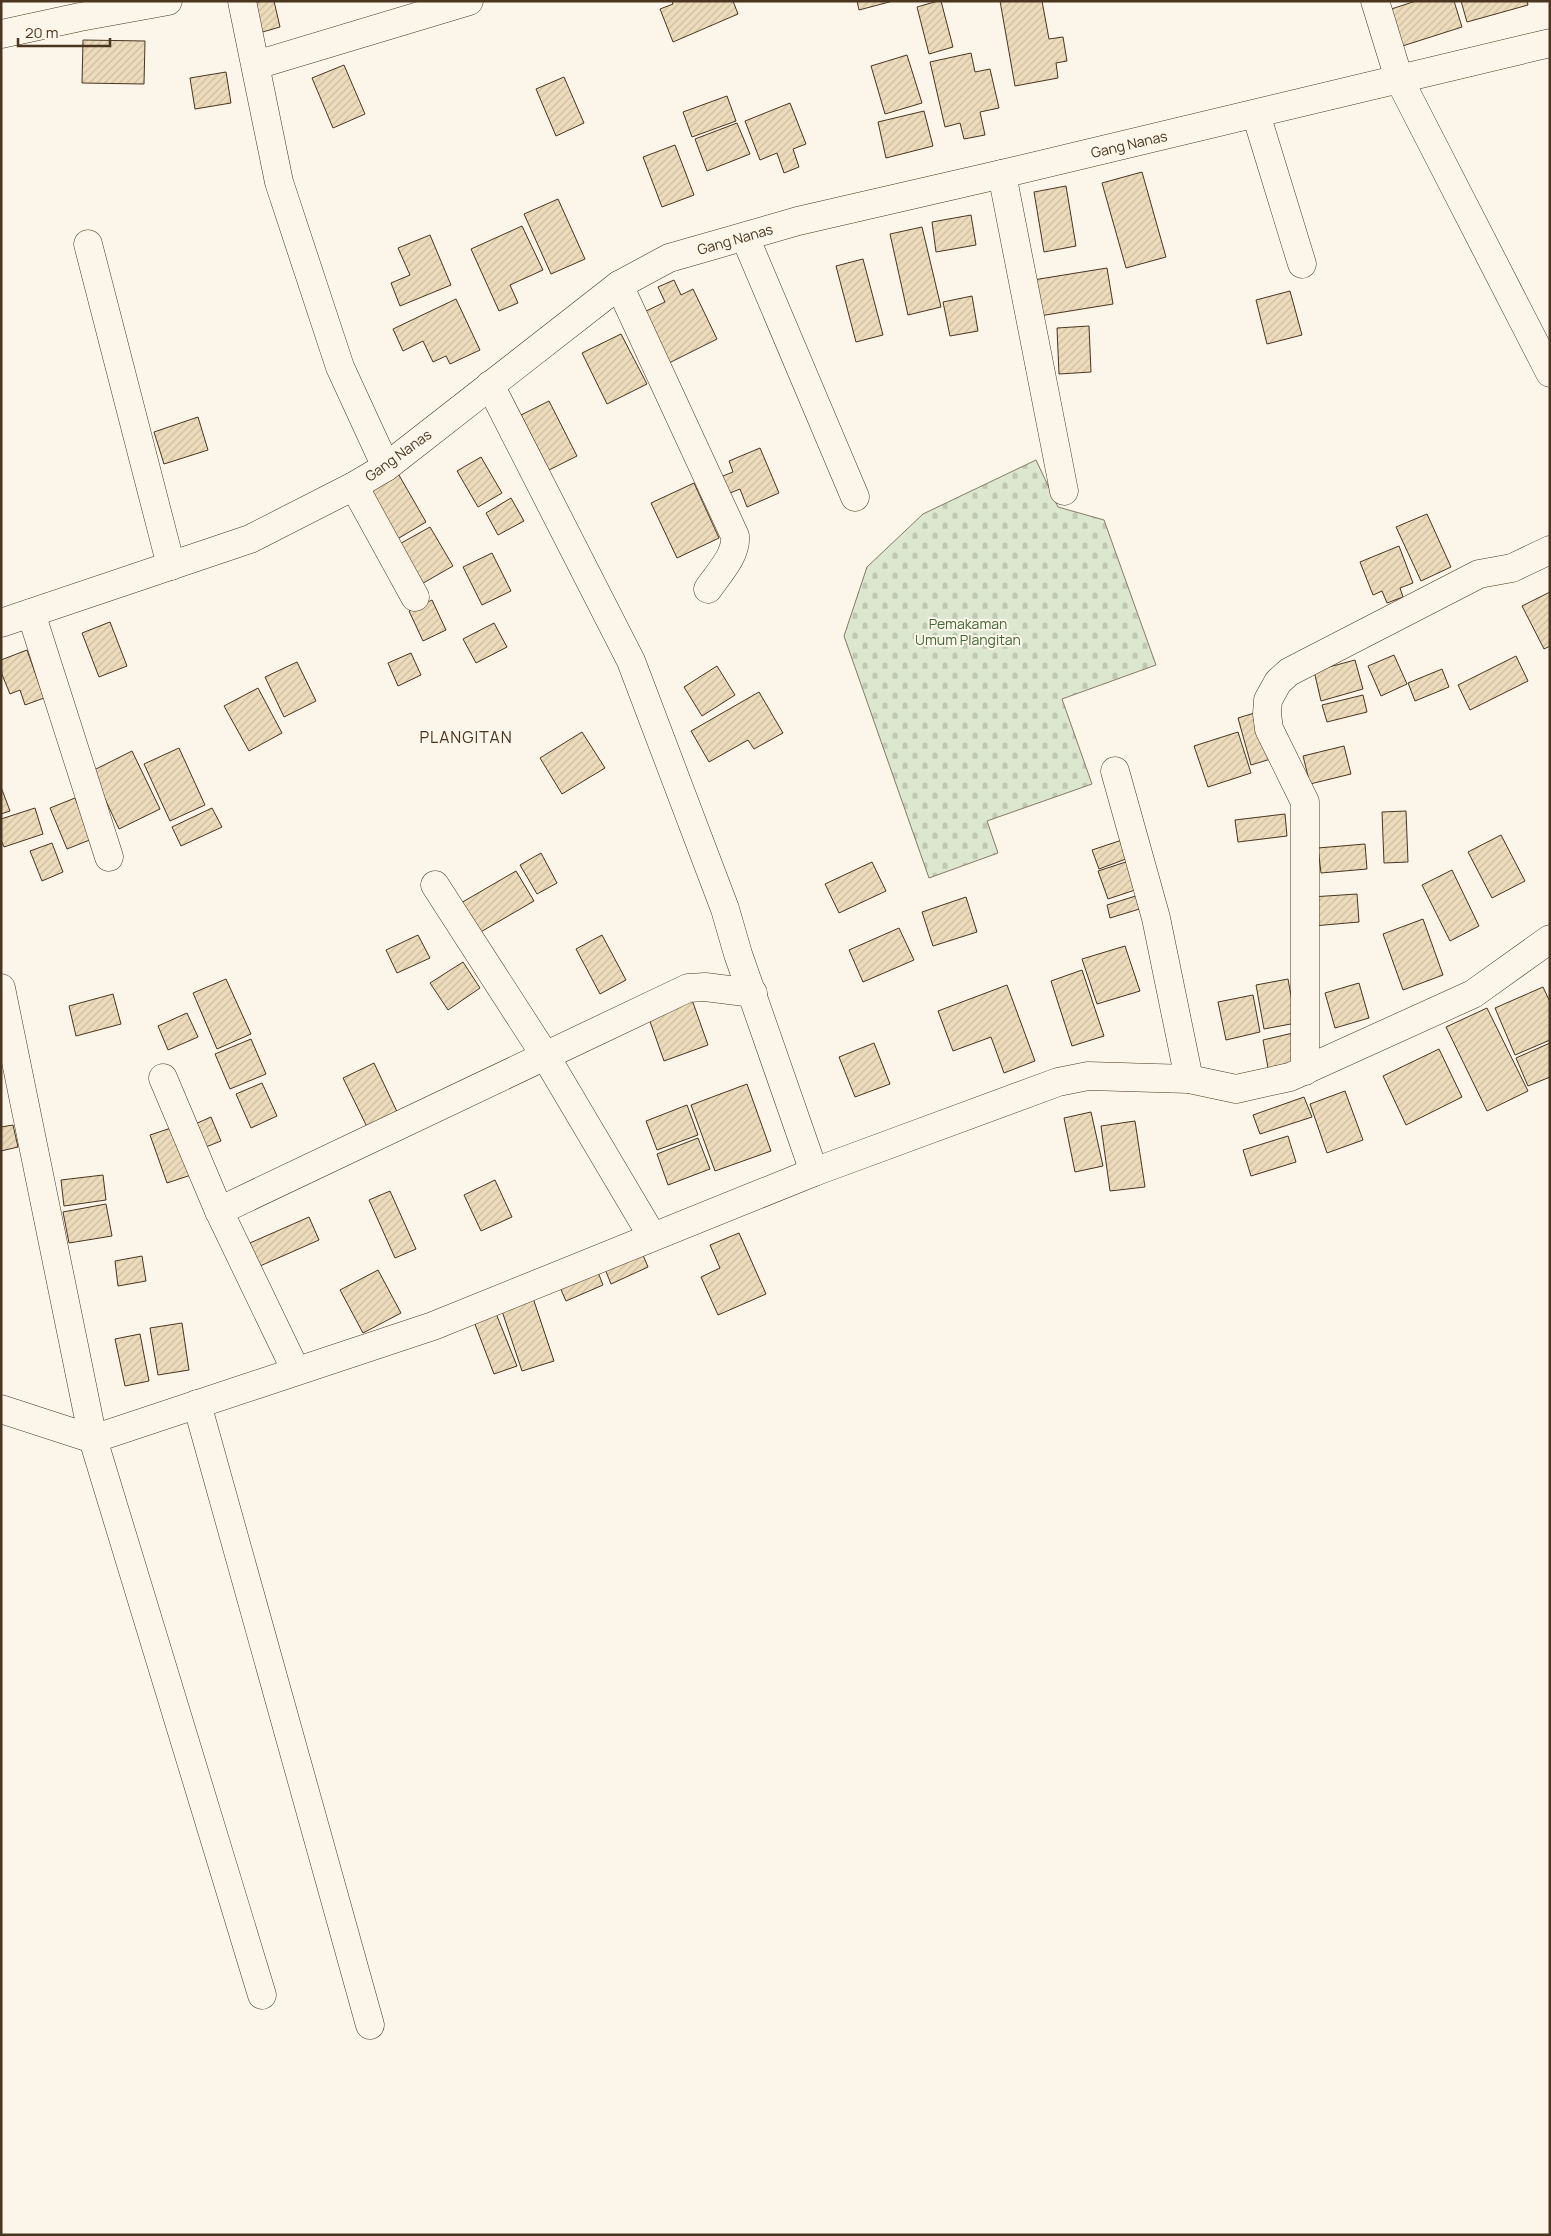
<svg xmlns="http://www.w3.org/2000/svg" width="1551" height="2236" font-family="Manrope,sans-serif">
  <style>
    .cemetery { fill: url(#cemetery-stones); stroke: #887966 }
    .building { fill: url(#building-hatch); stroke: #4a3520 }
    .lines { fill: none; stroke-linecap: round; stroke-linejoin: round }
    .minor-casing { stroke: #4a3520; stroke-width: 29 }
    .minor { stroke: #fbf6e9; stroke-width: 28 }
    .labels { text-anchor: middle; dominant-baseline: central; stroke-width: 4; stroke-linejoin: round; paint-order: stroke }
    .street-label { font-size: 14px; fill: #4a3520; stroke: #fbf6e9 }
    .park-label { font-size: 14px; fill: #436837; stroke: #fbf6e9 }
    .quarter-label { font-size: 16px; letter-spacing: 1px; fill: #4a3520; stroke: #fbf6e9 }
  </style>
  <defs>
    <pattern id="cemetery-stones" width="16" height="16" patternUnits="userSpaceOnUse" patternTransform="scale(1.25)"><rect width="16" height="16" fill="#dce7d0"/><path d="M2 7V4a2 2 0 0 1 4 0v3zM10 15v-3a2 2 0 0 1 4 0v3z" fill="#bec7b2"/></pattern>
    <pattern id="building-hatch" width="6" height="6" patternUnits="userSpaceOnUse" patternTransform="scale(1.25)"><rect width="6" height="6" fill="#ecdcbc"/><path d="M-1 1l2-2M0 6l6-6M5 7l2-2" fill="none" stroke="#ccbda1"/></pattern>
  </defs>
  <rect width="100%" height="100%" fill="#fbf6e9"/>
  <polygon class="cemetery" points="1036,460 1058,507 1104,520 1156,665 1062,699 1092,784 987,821 998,853 929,878 844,636 867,567 923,514"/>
  <g class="building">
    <polygon points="261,1 274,1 280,27 259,33 251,4"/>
    <polygon points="672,1 733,1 738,14 673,42 660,9 673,4"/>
    <polygon points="857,1 893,1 859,10"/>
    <polygon points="938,1 941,1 953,47 929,54 917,7"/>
    <polygon points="1000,1 1042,1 1049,39 1063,37 1067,61 1056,63 1058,78 1015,86"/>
    <polygon points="1416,1 1454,1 1462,27 1393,49 1382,12"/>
    <polygon points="1461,1 1527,1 1528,5 1467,22"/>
    <polygon points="83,40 145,41 144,84 82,83"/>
    <polygon points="971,53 975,72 990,69 999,108 980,112 985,135 964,139 960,123 945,127 930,62"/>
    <polygon points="907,55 922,103 885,114 871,66"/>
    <polygon points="344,65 365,114 333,128 312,78"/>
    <polygon points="226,72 231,103 195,109 190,78"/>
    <polygon points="564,77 584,123 556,136 536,89"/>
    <polygon points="727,96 736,121 692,137 683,112"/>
    <polygon points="790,103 806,144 793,149 799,167 784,173 777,153 760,160 745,121"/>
    <polygon points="924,111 933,146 886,158 878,122"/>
    <polygon points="737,123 750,154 707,171 695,139"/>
    <polygon points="675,145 694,195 662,207 643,157"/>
    <polygon points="1142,172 1166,257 1126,268 1102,183"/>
    <polygon points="1066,186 1076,246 1044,252 1034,192"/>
    <polygon points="558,199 585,259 551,274 524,214"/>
    <polygon points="971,215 976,245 936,252 932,222"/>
    <polygon points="522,226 543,270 510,285 518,303 499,311 471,249"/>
    <polygon points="922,227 941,307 908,315 890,234"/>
    <polygon points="430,235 451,285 400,306 391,283 410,275 398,248"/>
    <polygon points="863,259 883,335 856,342 836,266"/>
    <polygon points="1107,268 1113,304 1033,317 1027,281"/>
    <polygon points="674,280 681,295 693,289 717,339 669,363 644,312 665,302 658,287"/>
    <polygon points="1290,291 1302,335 1267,344 1256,300"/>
    <polygon points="972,296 978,331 950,336 943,302"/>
    <polygon points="456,299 480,350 450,364 446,356 433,362 423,341 403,351 393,329"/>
    <polygon points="1089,326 1091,372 1059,374 1057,328"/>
    <polygon points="621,334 647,384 607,404 582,353"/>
    <polygon points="549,401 577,456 549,470 521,415"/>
    <polygon points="198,417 208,450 164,464 154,432"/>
    <polygon points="760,448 779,493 747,507 740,489 725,495 718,478 733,472 729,461"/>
    <polygon points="481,457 502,493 478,507 457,471"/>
    <polygon points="396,470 426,522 394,541 363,489"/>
    <polygon points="694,483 719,538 677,558 651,503"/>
    <polygon points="511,498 524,521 498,535 486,513"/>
    <polygon points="1427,514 1451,567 1421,581 1396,527"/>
    <polygon points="430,527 453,566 418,586 396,546"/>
    <polygon points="1399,546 1413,583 1400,588 1403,597 1387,603 1382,591 1373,595 1360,562"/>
    <polygon points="492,553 511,591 482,605 463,567"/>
    <polygon points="1550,592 1550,646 1544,649 1522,606"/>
    <polygon points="432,600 446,630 423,641 409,611"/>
    <polygon points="110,622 127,666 99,677 82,633"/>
    <polygon points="494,623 507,647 476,663 463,639"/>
    <polygon points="27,650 44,698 25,705 20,690 10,694 1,672 1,660"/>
    <polygon points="411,653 421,675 398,686 388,663"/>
    <polygon points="1394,655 1407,684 1381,696 1368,666"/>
    <polygon points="1516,656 1528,681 1470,710 1458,685"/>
    <polygon points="1355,660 1363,689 1321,701 1314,671"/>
    <polygon points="297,662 316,701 284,717 265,677"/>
    <polygon points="717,666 735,695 702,716 684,687"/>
    <polygon points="1442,669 1449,687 1415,701 1408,683"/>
    <polygon points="258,688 282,733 249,751 224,706"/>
    <polygon points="759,692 783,733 754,749 748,740 709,762 691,731"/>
    <polygon points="1363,695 1367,712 1327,722 1322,705"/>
    <polygon points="1261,711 1274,758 1251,765 1238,718"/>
    <polygon points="582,732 605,768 562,794 540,758"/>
    <polygon points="1238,732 1251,773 1208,787 1194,746"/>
    <polygon points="1344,746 1351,774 1310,784 1303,756"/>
    <polygon points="179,748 205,805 170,821 144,764"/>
    <polygon points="132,751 160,809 119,829 92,771"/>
    <polygon points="1,787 10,811 1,814"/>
    <polygon points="75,798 92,839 67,849 50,808"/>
    <polygon points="35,808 43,834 4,847 1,840 1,819"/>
    <polygon points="212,808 222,827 181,846 172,827"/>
    <polygon points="1406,811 1408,862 1384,863 1382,812"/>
    <polygon points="1285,814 1287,836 1238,842 1235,820"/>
    <polygon points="1501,835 1525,881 1492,898 1468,852"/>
    <polygon points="1128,838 1134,856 1099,869 1092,850"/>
    <polygon points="52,843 63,872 42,881 30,851"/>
    <polygon points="1365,844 1367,869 1321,873 1318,848"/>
    <polygon points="541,853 557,883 537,894 520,865"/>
    <polygon points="1135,859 1144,887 1108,899 1098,871"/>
    <polygon points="872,862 886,891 839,913 825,884"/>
    <polygon points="1452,870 1479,926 1450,941 1422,885"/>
    <polygon points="516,871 534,901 472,937 454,907"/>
    <polygon points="1142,894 1146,907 1110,918 1107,905"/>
    <polygon points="1357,894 1359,922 1313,926 1311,897"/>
    <polygon points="966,897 977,932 933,946 922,912"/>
    <polygon points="1423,919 1443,975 1403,990 1383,934"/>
    <polygon points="899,928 914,960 863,982 849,950"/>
    <polygon points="418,935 430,958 397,973 386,950"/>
    <polygon points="602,935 626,980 600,994 576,949"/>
    <polygon points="1125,946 1140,991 1097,1004 1082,959"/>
    <polygon points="463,962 480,988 448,1010 430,983"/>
    <polygon points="1082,970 1104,1036 1072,1046 1051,981"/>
    <polygon points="226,979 251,1034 217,1049 193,993"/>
    <polygon points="1288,979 1296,1023 1264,1029 1256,985"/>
    <polygon points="1359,983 1369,1018 1335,1028 1325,993"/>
    <polygon points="1007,985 1035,1061 1004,1073 991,1037 953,1051 938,1011"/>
    <polygon points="1543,987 1550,1002 1550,1040 1515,1055 1495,1008"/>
    <polygon points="113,994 121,1024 76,1036 69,1006"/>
    <polygon points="1253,995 1260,1032 1226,1040 1218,1002"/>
    <polygon points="691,997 708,1045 664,1061 647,1013"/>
    <polygon points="1487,1008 1528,1091 1487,1111 1446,1027"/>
    <polygon points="187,1013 198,1037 168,1050 158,1026"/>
    <polygon points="1293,1033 1299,1061 1268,1068 1263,1040"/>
    <polygon points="251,1039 266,1074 230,1089 215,1054"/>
    <polygon points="874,1043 890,1084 855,1097 839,1057"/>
    <polygon points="1550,1043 1550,1077 1528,1086 1516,1058"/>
    <polygon points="1439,1049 1462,1097 1406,1125 1383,1076"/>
    <polygon points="374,1063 400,1118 370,1133 343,1078"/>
    <polygon points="262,1083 277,1116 251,1128 236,1094"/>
    <polygon points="747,1084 771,1151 715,1171 691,1105"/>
    <polygon points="1345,1091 1363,1140 1327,1153 1310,1104"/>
    <polygon points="1304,1097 1312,1117 1260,1134 1253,1115"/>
    <polygon points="687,1105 698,1135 657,1150 646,1121"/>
    <polygon points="1091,1112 1103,1166 1075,1172 1064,1118"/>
    <polygon points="211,1117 221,1141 193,1152 184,1129"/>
    <polygon points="1135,1121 1145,1187 1110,1191 1101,1126"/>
    <polygon points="13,1125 18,1147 1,1151 1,1127"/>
    <polygon points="177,1126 194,1174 167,1183 150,1135"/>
    <polygon points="1288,1136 1296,1162 1251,1176 1243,1150"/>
    <polygon points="698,1138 710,1169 668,1185 657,1154"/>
    <polygon points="103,1175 106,1200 64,1206 61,1180"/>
    <polygon points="495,1180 512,1217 481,1231 464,1195"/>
    <polygon points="390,1191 416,1249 395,1258 369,1200"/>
    <polygon points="106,1204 112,1236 69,1243 63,1212"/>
    <polygon points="309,1217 319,1240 260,1266 250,1243"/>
    <polygon points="739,1233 766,1294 718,1315 701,1277 720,1268 710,1245"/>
    <polygon points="640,1248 648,1267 611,1284 603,1264"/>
    <polygon points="142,1256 146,1281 118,1286 115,1261"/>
    <polygon points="596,1267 603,1285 566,1301 558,1283"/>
    <polygon points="378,1270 401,1313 363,1333 340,1290"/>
    <polygon points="532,1295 554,1361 522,1371 500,1305"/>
    <polygon points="495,1311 517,1366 494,1374 473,1319"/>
    <polygon points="182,1323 189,1370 158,1375 150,1328"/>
    <polygon points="140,1334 149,1381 125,1386 115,1339"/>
  </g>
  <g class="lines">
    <defs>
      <g id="minor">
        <polyline points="242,1 279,182 340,367 386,467"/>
        <polyline points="1375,1 1399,79 1550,373"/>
        <polyline points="1,34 80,17 168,1"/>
        <polyline points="256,65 469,1"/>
        <polyline points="1256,114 1302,264"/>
        <polyline points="1002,174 1064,491"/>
        <polyline points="745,237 855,497"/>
        <polyline points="88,244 171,566"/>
        <path d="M619 285 735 536C737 555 718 574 708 589"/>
        <polyline points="490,385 631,661 725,909 738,954 814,1172"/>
        <polyline points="354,486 415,597"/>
        <polyline points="31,613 109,857"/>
        <polyline points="1,623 250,539 354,486 386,467 619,285 669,258 798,221 1002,174 1550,43"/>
        <polyline points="1115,771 1156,918 1189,1079"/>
        <polyline points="435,885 546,1057 652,1236"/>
        <polyline points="1,988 93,1439 262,1995"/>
        <polyline points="1305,1071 1305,802 1269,729 1267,714 1268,700 1278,682 1289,672 1479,574 1512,568 1550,550"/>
        <polyline points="163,1078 219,1211 296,1371"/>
        <polyline points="219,1211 688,988 705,987 753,993"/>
        <polyline points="197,1404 370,2025"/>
        <polyline points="1,1409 93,1439 433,1326 814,1172 1058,1082 1088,1076 1189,1079 1236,1089 1290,1077 1473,994 1550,939"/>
      </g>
    </defs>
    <use href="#minor" class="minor-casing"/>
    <use href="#minor" class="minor"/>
  </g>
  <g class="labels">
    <g class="street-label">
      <text transform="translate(1129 144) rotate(-13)">Gang Nanas</text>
      <text transform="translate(735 239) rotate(-16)">Gang Nanas</text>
      <text transform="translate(398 455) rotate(-36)">Gang Nanas</text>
    </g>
    <g class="park-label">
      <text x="968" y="623">Pemakaman<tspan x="968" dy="16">Umum Plangitan</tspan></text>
    </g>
    <g class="quarter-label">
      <text x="466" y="737">PLANGITAN</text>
    </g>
  </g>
  <rect width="1551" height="2236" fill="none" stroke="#4a3520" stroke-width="5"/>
  <path d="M18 38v8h92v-8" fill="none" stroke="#4a3520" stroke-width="2.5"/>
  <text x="25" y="38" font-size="15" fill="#4a3520" stroke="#fbf6e9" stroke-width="4" paint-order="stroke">20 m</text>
</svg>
